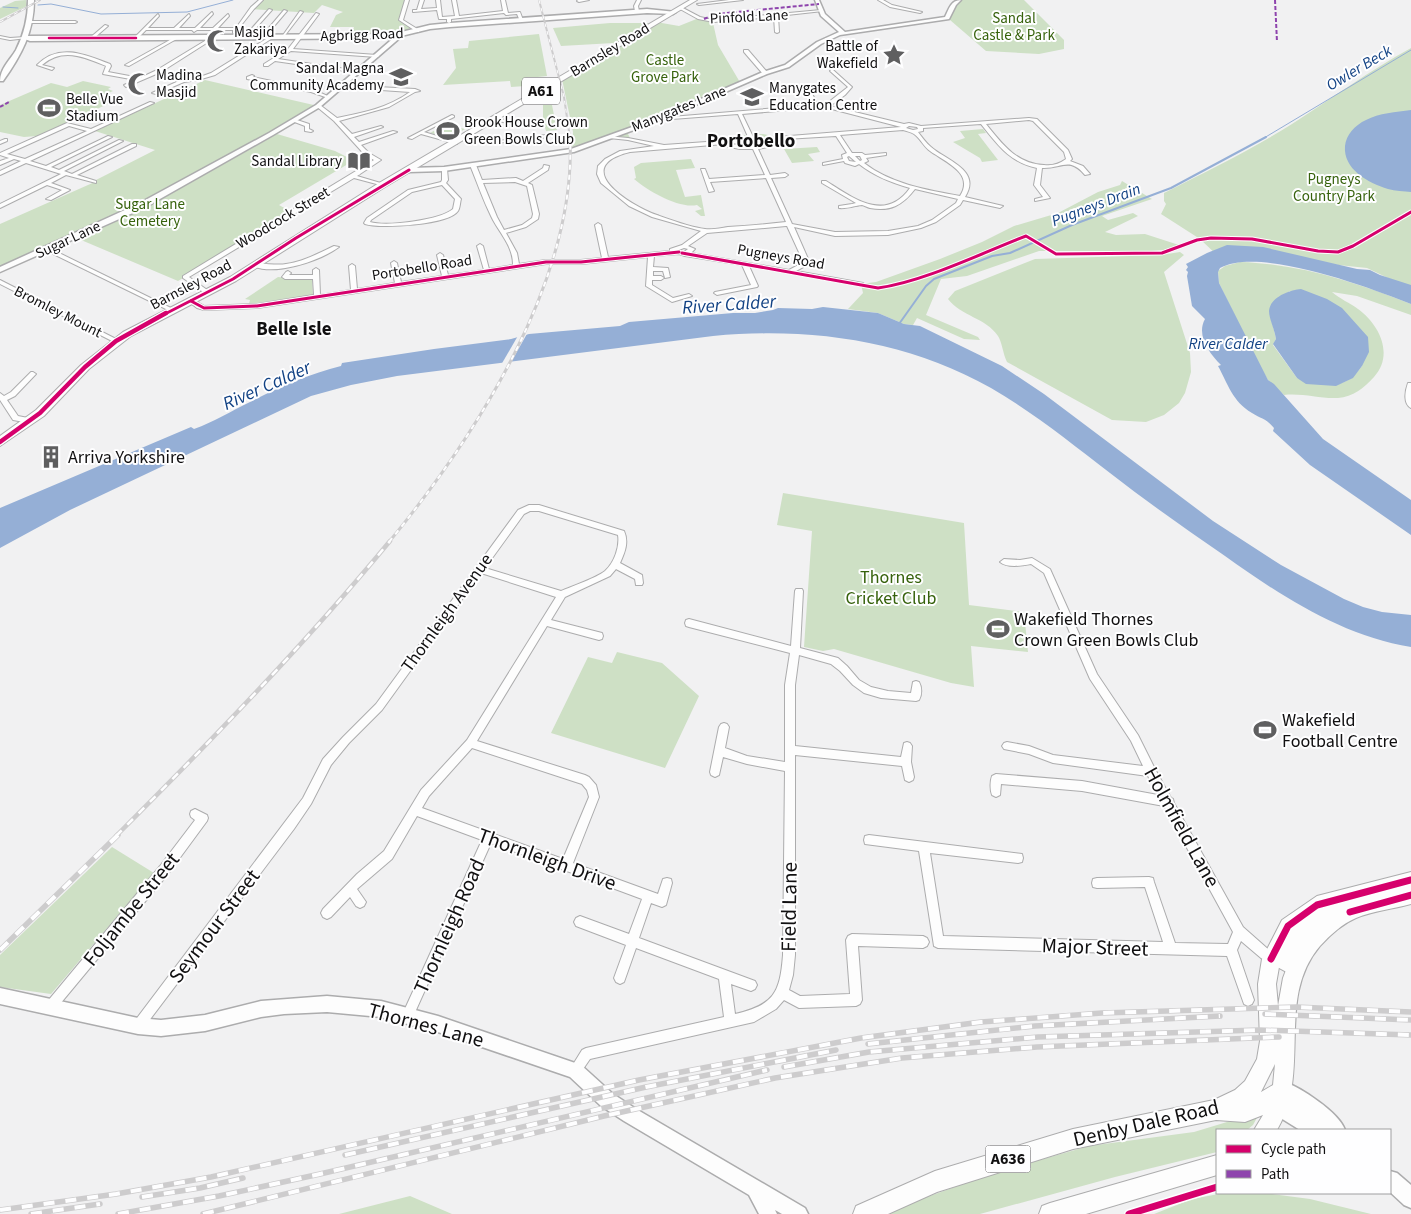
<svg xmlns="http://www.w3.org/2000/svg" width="1411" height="1214" font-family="'Source Sans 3',sans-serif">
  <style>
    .green { fill: #cee0c5; fill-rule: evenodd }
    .water { fill: #95afd6 }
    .pier { fill: #f1f1f2 }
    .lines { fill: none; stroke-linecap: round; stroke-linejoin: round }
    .stream-far1 { stroke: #95afd6; stroke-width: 1 }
    .stream { stroke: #95afd6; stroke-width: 2 }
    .minor-casing { stroke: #acacad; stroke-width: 2 }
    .tertiary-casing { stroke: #acacad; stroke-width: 3 }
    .secondary-casing { stroke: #acacad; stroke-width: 3 }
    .primary-casing { stroke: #acacad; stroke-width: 2 }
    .trunk-casing { stroke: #acacad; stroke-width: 3 }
    .minor { fill: #fdfdfd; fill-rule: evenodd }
    .tertiary { fill: #fdfdfd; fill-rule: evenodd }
    .secondary { fill: #fdfdfd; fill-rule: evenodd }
    .primary { fill: #fdfdfd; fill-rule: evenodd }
    .trunk { fill: #fdfdfd; fill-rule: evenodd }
    .rail-far3-casing { stroke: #cdcccd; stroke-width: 2 }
    .rail-far2-casing { stroke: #cdcccd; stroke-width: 3 }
    .rail-far1-casing { stroke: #cdcccd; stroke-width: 4.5 }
    .rail-casing { stroke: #cdcccd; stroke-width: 5.5 }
    .rail-far3 { stroke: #fefeff; stroke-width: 1; stroke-dasharray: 4; stroke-linecap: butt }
    .rail-far2 { stroke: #fefeff; stroke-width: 2; stroke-dasharray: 5; stroke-linecap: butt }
    .rail-far1 { stroke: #fefeff; stroke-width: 2.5; stroke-dasharray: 8; stroke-linecap: butt }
    .rail { stroke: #fefeff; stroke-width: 4; stroke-dasharray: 11; stroke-linecap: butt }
    .quiet { stroke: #8e44ad; stroke-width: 2; stroke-dasharray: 4 2; stroke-linecap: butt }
    .cycleway-far3-casing { stroke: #fefeff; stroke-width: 4 }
    .cycleway-far2-casing { stroke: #fefeff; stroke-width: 5 }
    .cycleway-far1-casing { stroke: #fefeff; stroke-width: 7 }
    .cycleway-casing { stroke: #fefeff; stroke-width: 10 }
    .cycleway-far3 { stroke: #d6006c; stroke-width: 2.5 }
    .cycleway-far2 { stroke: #d6006c; stroke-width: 3 }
    .cycleway-far1 { stroke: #d6006c; stroke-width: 4.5 }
    .cycleway { stroke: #d6006c; stroke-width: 7 }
    .labels { text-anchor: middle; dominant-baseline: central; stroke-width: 4; stroke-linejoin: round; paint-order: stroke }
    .far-street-label { font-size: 15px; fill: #111011; stroke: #fefeff }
    .far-park-label { font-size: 15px; fill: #36620c; stroke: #fefeff }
    .far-poi-label { font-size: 15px; fill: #111011; stroke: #fefeff; text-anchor: start }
    .far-water-label { font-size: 16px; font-style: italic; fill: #124284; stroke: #fefeff }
    .shield { fill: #fefeff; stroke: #585758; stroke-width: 1 }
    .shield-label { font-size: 16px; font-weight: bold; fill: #111011 }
    .poi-label { font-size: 18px; fill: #111011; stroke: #fefeff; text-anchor: start }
    .park-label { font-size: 18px; fill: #36620c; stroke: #fefeff }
    .street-label { font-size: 18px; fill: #111011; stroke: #fefeff }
    .far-district-label { font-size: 19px; font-weight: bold; fill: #111011; stroke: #fefeff }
    .water-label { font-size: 19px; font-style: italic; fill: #124284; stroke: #fefeff }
    .near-street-label { font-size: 21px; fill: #111011; stroke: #fefeff }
  </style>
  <rect width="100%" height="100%" fill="#f1f1f2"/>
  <g class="green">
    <polygon points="26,0 27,6 0,19 0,8 15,1"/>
    <polygon points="261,0 407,0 401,19 412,30 398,34 354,35 351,34 354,27 330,27 336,15 343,12 322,5 314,13 249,9"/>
    <polygon points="962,0 1024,0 1064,40 1064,49 1039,54 986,51 950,20 950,15 955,5"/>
    <polygon points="699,18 713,23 718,45 741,84 627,132 630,138 634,140 613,137 572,151 573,132 562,79 656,22 679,26"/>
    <polygon points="610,23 649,23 614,43 561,46 553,28"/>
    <polygon points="539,34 547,76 538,77 540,85 511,87 510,81 443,85 456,68 453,49 468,48 469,41"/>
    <path d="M1411 48V289L1367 268 1281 259 1220 258 1200 239 1161 214 1166 204 1164 201V193C1207 171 1251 150 1292 124 1332 98 1369 71 1411 48Z"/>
    <polygon points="205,80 318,106 192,179 195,180 277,134 335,151 347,157 348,164 279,205 293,213 178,281 74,237 0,270 0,224 97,181 96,180 155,150 95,131"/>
    <polygon points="83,81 111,87 108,89 113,91 104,95 119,99 37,136 24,137 0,132 0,105 51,83 67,87"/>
    <polygon points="550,95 557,130 546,131 543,121 543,102 533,101 542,96"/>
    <polygon points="446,124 465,129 450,138 430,133"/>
    <polygon points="983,129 986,133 978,134 998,160 982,162 980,158 953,142 965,138 960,131"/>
    <path d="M763 134 783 138C764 152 739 149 717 143L734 136Z"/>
    <polygon points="817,147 820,152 808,154 814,161 792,163 784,149"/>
    <path d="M691 159 695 168 676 170 685 197 701 195 705 216H701L695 211 702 209 697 205C679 209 648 191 634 179L636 178 634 167 641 163Z"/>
    <polygon points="1122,181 1152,199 1102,216 1108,220 1133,213 1138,216 1105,232 1116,235 1145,234 1179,245 1164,250 1152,251 1039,251 967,276 941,279 926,315 978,337 980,340 964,339 917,318 913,325 904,324 878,313 848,309 863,293 861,284 876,282 940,259 982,242 1014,226 1058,213 1098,192 1120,185"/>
    <path d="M1180 252 1184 255 1164 272 1190 353 1191 372 1185 393 1179 403 1164 415 1146 422 1112 420 1007 362C1003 354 1002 342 998 336 986 318 961 316 948 299L955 291 1035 259 1161 255Z"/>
    <path d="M1240 262C1300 264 1355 282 1411 304V315L1357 296 1332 292C1340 299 1350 303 1358 309 1380 325 1394 355 1374 377 1364 388 1353 397 1338 398 1320 399 1303 393 1284 395L1268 380 1259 365 1219 283 1218 271 1225 266ZM1290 291 1362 366C1342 393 1326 385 1297 378L1273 345 1276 339C1270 308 1261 310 1290 291Z"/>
    <polygon points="278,277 312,280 313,295 249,304 250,300 245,299"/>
    <polygon points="783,493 964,523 969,605 1024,612 1028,652 971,646 974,687 951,683 834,649 823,651 804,647 812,531 777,525"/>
    <polygon points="617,652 662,663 699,696 665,768 551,733 588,657 612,663"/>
    <polygon points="112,847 154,873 51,994 0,987 0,955"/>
    <polygon points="1260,1112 1253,1125 1247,1130 1217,1130 1217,1152 1115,1177 980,1214 887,1214 913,1202 994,1173 1089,1146 1194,1132"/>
    <polygon points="1224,1193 1265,1193 1310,1199 1371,1214 1154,1214 1192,1199"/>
    <polygon points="410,1196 452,1214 339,1214"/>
  </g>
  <g class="water">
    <path d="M1411 110V192C1404 191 1395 191 1388 189 1368 183 1343 169 1345 146 1346 135 1355 125 1366 120 1379 113 1396 112 1411 110Z"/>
    <path d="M1227 245 1263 247 1357 269 1370 270 1380 275 1411 285V304C1371 288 1260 246 1220 268L1218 272 1219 283 1268 380 1274 384 1323 439 1411 500V535L1310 465 1273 431 1274 428C1266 418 1261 419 1252 413 1232 401 1228 384 1218 366L1221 365C1209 353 1196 335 1205 319L1192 306 1187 276 1188 272 1186 270 1188 267 1186 264 1207 253Z"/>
    <path d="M1301 289 1327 299 1342 308 1368 337 1369 352 1362 366 1353 378 1336 386 1306 384 1297 378 1273 344 1276 339C1275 330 1269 319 1269 311 1270 297 1290 290 1301 289Z"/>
    <path d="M823 307 878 313 904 324 920 326 1002 366 1044 394 1213 521 1281 565 1344 599 1363 607 1382 612 1411 615V647C1342 636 1281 596 1225 556 1186 529 1147 502 1110 473 1071 443 1034 413 991 388 905 340 810 327 713 336L397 376 351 385 311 396 70 510 0 548V508L191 427 194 429C214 422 231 411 250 402 279 387 310 374 341 366L342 363 434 349 511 339 529 334 620 326 629 322 733 313H755L773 310 778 308 812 309Z"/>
  </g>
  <polygon class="pier" points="528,332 510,364 501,365 519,334"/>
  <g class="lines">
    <g class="stream-far1">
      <polyline points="38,5 51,4 101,14 187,12 233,0"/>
      <polyline points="3,7 18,8"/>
      <polyline points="1264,138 1411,50"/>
    </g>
    <polyline class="stream" points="899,324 926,286 934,279 992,256 1010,253 1072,225 1171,188 1266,137"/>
    <defs>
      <g id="minor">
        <polygon points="259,0 263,0 254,9 235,33 233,33 233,30 197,30 194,32 192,30 146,30 137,39 134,38 158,14 159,16 148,28 174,28 189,14 190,16 179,28 195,28 212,12 213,14 200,28 213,28 228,14 229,16 218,28 236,28 251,7"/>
        <polygon points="405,0 409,0 403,20 419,30 419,32 417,32 399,20"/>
        <polygon points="420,0 424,0 421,9 437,8 436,0 440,0 442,17 455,16 452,0 456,0 459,16 503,11 501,0 505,0 508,13 520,12 523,20 520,21 517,14 506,15 504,13 451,19 451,22 449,23 447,22 447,19 439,19 437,10 413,12 413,10 417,10"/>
        <polygon points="578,0 589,0 579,2 577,1"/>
        <polygon points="637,0 641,0 638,6 639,11 637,12 635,11 634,6"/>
        <polygon points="729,0 743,0 699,5 697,4"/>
        <polygon points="878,0 883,0 892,5 922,12 920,13 890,7"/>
        <polygon points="681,7 700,17 714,20 821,10 823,11 778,16 779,32 777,33 775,32 774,17 714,22 698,19 680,9"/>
        <polygon points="269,9 272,10 247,38 245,38 245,36"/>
        <polygon points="284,10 287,11 264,38 262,38 262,36"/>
        <polygon points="300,11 303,12 283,38 281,38"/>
        <polygon points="316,13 319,14 293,49 377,55 379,56 377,57 291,51 278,59 360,71 358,73 275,61 268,66 264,66 264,64 288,49"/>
        <polygon points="30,21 75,21 77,22 75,23 29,23"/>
        <polygon points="105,25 108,26 93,39 91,39 91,37"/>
        <polygon points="0,36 10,38 25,37 27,38 10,40 0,38"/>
        <polygon points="177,36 180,37 129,66 125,65"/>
        <path d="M213 36 216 37 161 72 126 87 124 85 136 80 103 74 106 66C84 57 63 47 42 65L54 68 52 70 37 65C59 43 84 54 110 64L111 66 108 72 140 78 157 70Z"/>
        <polygon points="271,36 274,37 215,75 198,80 184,82 156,94 152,93 181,80 197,78 211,73"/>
        <polygon points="744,50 748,50 767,72 767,74 763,74 744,52"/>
        <path d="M832 69 852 87 845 95 830 106 904 124 909 123 921 126 1029 118 1037 119 1068 150 1072 159 1070 161 1083 166 1090 174 1085 175C1069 156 1062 169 1042 168L1040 185 1050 198 1035 201V199L1043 197 1034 185 1037 168C1009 162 998 145 981 124L923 128V131L918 132C922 137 926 143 931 147 947 161 982 170 965 197L1003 206 1000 208 963 200 960 205 936 222 921 228 888 235 835 236 794 227 809 261 807 265 796 271 863 283 864 284 861 286 749 266 758 286 757 287 717 295 714 293 715 292 751 285 742 265 685 256 679 254 654 256 653 267 668 268 670 277 665 278 663 271H653V276H661L664 278 661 280H652V285L673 298 689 294 692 296 672 302 646 286 648 257 581 264H546L257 308 204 310 197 308 188 301 193 300 204 306 257 304 314 295 313 279H285L282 277 286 272 288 271 291 273 289 275H313V270L316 268 319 270 320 295 351 290 349 266 352 264 355 266 357 289 395 283 391 263 394 261 397 263 401 282 442 276 437 255 440 253 443 255 448 275 484 270 477 246 480 244 483 246 489 269 513 265C513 245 499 233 491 216 483 200 477 182 470 165L473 163 476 165 482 180 516 178 523 181 543 168 544 165 549 166 548 170 528 183 532 185 539 214 538 219 526 227 506 233 517 253 519 264 546 260H581L602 258 595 225 598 223 601 225 608 257 670 251V249L682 245 701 231 652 217 629 206 601 183 597 174 598 166 605 159 620 151 654 146 628 140 609 138 607 137V136L628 138 664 145 749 139 738 114 659 120 657 119 659 118 813 105 805 90 788 91V90L790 89 809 88 818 105H825L848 87 830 71ZM824 107 901 127 754 139 742 114ZM1029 120 1033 121 1064 152 1066 159C1059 164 1053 166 1044 165 1017 164 1002 144 986 124ZM909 126 917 127 918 129 913 130 906 128ZM903 130C906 131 911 132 914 134 920 138 924 147 930 151 945 162 975 173 960 196 927 190 891 184 864 163L868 161 866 158 886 155V153L865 155 862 153H852L840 135ZM836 136 847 153 842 155 843 159 823 163V165L844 161 845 163 855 166 859 164C874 176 892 183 910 188 885 223 853 198 826 181H822V183L856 203 852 204 839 206V208C847 209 858 205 862 205 865 206 867 207 870 208 890 212 903 205 915 189L958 199 956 203 932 220 918 226 888 231 835 232 792 224 771 178 785 177 788 175 785 173 770 175 758 149 772 146 785 139ZM777 140 768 144 757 146 755 142ZM750 142 752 146 727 144ZM724 144V146L740 149H753L765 175 709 179 705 169H701L709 192 714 191 710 182 766 178 786 222C767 224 747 226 728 227 721 228 712 230 705 229 690 227 671 220 657 215 629 205 569 167 630 152ZM849 156 856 162 849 161 847 157ZM855 156H860L862 160 860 161ZM515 182 527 186 533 214 532 218 522 225 504 230 497 217 483 183ZM786 226H787L803 261 802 263 789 270 691 253 695 249 688 246 707 233ZM684 248 688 249 684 252 676 251Z"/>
        <polygon points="252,75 254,76 253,77 314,90 330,97 328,98 311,92 247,79 247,77"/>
        <path d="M340 85 415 89 420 91 415 92 389 107 339 121 352 134 381 126 383 127 354 137 359 142 393 131 397 132 361 145 369 153 381 160 357 176 384 184V186L354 178 189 277 210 292V294H206L183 278V276L374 160 365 155 334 121 316 106 320 105 337 118C362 113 388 108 410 92L338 87Z"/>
        <path d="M150 102 154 103 30 161 46 166 108 136 112 137 51 167 59 170 119 140 123 141 64 171 72 174 132 144H136V146L77 175 96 181V183L66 175 51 183 70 190 51 200 46 199 62 190 47 185 0 208V204L61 174 26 163 0 175V171L21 161 14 159 0 165V161L9 158 0 155V153L67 123 91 129ZM69 126 87 131 25 159 7 154Z"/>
        <polygon points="452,115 454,116 454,117 424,132 457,142 457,144 421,134 412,139 408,138"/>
        <polygon points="496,118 517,123 542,120 544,121 517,125 494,120 494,119"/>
        <polygon points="294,119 309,124 309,129 313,131 311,132 305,131 305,126 292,121 292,120"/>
        <polygon points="546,135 548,135 548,137 489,144 463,137 465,136 489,142"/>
        <polygon points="5,139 7,139 7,141 0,144 0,141"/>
        <path d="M442 168 447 169 448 180 446 183 461 199C460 202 460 208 458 211 449 225 380 229 365 224L364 223 367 218 408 190 441 182 442 180ZM442 185 455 199 453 209C440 220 387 227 370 222L371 220 412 192Z"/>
        <path d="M334 246 339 247C320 261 273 277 251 265 257 262 277 266 286 264 303 262 319 253 334 246Z"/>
        <polygon points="45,248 49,248 175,310 170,311 45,250"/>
        <polygon points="0,280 118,340 119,341 118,342 114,342 0,284"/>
        <polygon points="31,372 33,372 36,374 15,396 7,400 18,416 33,419 34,421 30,423 13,420 0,400 0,393 4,396 11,392"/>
        <path d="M1408 383H1411V408C1403 404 1405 391 1408 383Z"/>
        <path d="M529 505H539L624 531C629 542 625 552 620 563L642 575 643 583 642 585H636L635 579 616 569 610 576 565 597 551 620 602 633 603 636 602 639 599 640 547 626 477 741 585 775 589 777 596 785 599 797 573 863 658 894 663 879 667 878 671 879 672 883 666 905 662 907 651 903 639 938 755 981 757 985 755 989 751 991 731 984 735 1014C774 1005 780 993 783 955L785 771 747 764 723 757 719 775 715 777 711 775 710 772 719 727 721 724 724 723 727 724 729 727 725 748 747 756 785 762V685L790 653 689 627 686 626 685 623 686 620 689 619 791 646 795 591 796 589H802L803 591 800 648 838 658 847 666 859 680 871 687 888 691 911 693 913 682 916 681 919 682C922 687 922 695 919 700L916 701 881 698 864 693 853 685 840 671 831 664 799 655 795 685V746L901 757 904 743 907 742 910 743 912 746 911 762 914 777 913 780 909 782 905 780 902 766 795 755V955L793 975 789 990 800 996 850 994 846 940 848 936 852 934 923 936 927 938 929 942 927 946 923 948 858 946 862 1000 860 1004 856 1006 799 1008 784 1000 776 1009 754 1022 590 1059 579 1075 575 1077 571 1075 569 1071 582 1050 586 1048 724 1017 719 979 636 948 624 982 620 984 616 982 614 978 626 945 576 926 574 922 576 918 580 916 629 934 642 899 491 843 412 1019 408 1021 404 1019 402 1015 404 1011 482 840 417 816 392 859 357 889 366 902 364 906 360 908 356 906 350 897 331 917 327 919 323 917 321 913 323 909 357 874 384 851 421 790 467 740 556 597 481 573 382 710 349 743 331 765 311 804 294 829 142 1030 138 1032 134 1030 132 1026 134 1022 303 798 323 759 343 737 376 704 518 510ZM530 511H539L618 535C620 547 614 563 605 571 596 578 573 586 561 591L485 568 524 514ZM472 748 582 784 587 790 589 797 563 859 422 808 429 796Z"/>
        <path d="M1032 558 1050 569 1097 674 1138 735 1155 769 1171 798 1173 799 1174 803 1243 927 1269 950 1300 967 1302 971 1300 975 1296 977 1292 975 1261 958 1241 941 1237 950 1254 1000 1252 1004 1248 1006 1244 1004 1227 956 938 948 934 946 919 851 865 844 864 840 865 836 869 835 1022 854 1023 858 1022 862 1018 863 930 853 943 936 1163 942 1145 887 1097 888 1093 887 1092 883 1093 879 1097 878 1149 877 1153 878 1154 882 1175 943 1228 944 1233 932 1164 806 1082 791 1001 784 1000 795 996 797 992 795C990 790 990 781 992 776L996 774 1082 781 1158 795 1148 776 1053 763 1029 754 1004 749 1002 746 1004 743 1007 742 1029 746 1053 755 1143 766 1131 741 1090 679 1044 573 1031 564C1021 566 1007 568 1000 562L1004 559 1020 560Z"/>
        <polygon points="195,809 207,815 208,818 207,821 168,874 55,1010 51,1012 47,1010 45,1006 47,1002 160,866 195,820 191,817 190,814 191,811"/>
      </g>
      <g id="tertiary">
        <path d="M815 0H819L825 14 845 32 945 17C949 9 951 0 961 0L956 5 949 19 840 35 821 44 789 67 767 74 661 120 574 152 444 171 409 172 406 170 409 168 444 167 571 149 657 118 763 72 785 65 817 42 839 32 821 16Z"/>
        <polygon points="397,35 402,36 320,107 273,135 144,208 0,272 0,267 138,204 269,133 316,105"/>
        <polygon points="0,988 138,1018 161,1020 205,1015 261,1001 327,996 381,1001 438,1016 581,1065 613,1094 636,1109 805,1208 808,1214 782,1214 775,1210 777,1214 759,1214 749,1195 624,1121 601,1106 570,1077 438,1032 381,1017 327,1012 284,1014 261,1017 205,1031 161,1036 138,1034 0,1004"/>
      </g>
      <g id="secondary">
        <polygon points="647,9 676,12 673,14 647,13 450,27 430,29 393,38 30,41 22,38 25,36 393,34 430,25 450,23"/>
        <path d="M1283 1081C1301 1088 1339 1112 1345 1130H1300L1271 1112 1268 1106 1271 1100 1278 1097 1274 1090 1277 1084Z"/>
        <polygon points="1390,1171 1397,1173 1411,1185 1411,1208 1404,1205 1390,1192"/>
      </g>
      <g id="primary">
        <polygon points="690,0 697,0 385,187 236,281 131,336 89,369 44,416 0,446 0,436 36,410 81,365 123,332 230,277 379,183"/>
        <path d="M1411 872V904C1393 909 1373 911 1356 918 1342 924 1330 935 1320 946 1275 999 1312 1071 1277 1130H1254L1263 1115 1245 1122 1216 1120 1073 1149 937 1192 888 1214H853L856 1206 935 1171 1073 1129 1214 1100 1235 1090 1245 1081 1257 1059 1260 1041 1258 984 1262 959 1282 920 1317 896ZM1289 962 1283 978 1278 1006 1276 984 1279 967ZM1275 1064 1273 1085 1261 1092Z"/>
        <polygon points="1217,1155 1217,1175 1086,1214 1039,1214 1042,1206 1050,1203"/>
      </g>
      <path id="trunk" d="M28 0H34C34 32 21 56 3 81H0C0 69 10 60 16 50 24 34 28 18 28 0Z"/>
    </defs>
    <use href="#minor" class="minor-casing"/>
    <use href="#tertiary" class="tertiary-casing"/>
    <use href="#secondary" class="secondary-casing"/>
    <use href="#primary" class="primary-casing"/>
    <use href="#trunk" class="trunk-casing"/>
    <use href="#minor" class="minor"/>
    <use href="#tertiary" class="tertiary"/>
    <use href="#secondary" class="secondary"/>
    <use href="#primary" class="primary"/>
    <use href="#trunk" class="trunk"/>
    <defs>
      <g id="rail-far3">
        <polyline points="539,0 564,97 570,138"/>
        <polyline points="0,22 40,0"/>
      </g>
      <path id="rail-far2" d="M389 542C476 436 577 279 570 137"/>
      <path id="rail-far1" d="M116 836C211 741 304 645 390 541"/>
      <g id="rail">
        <polyline points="0,950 118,835"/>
        <polyline points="1265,1014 1411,1020"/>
        <polyline points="868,1044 1035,1026 1220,1016"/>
        <polyline points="784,1067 869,1052 1038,1037 1259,1030 1411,1035"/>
        <polyline points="345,1155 646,1087 836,1050"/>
        <polyline points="142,1197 200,1188 243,1178"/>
        <polyline points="0,1210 116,1194 211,1177 639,1080 861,1038 981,1022 1102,1013 1296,1007 1411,1012"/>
        <polyline points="31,1214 100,1204"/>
        <polyline points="118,1214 219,1196 320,1174 767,1070"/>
        <polyline points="203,1214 604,1116 775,1078 902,1058 1037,1047 1279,1037"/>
      </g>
    </defs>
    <use href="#rail-far3" class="rail-far3-casing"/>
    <use href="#rail-far2" class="rail-far2-casing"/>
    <use href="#rail-far1" class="rail-far1-casing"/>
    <use href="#rail" class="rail-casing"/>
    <use href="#rail-far3" class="rail-far3"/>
    <use href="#rail-far2" class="rail-far2"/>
    <use href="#rail-far1" class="rail-far1"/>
    <use href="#rail" class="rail"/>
    <g class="quiet">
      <polyline points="1275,0 1277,42"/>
      <polyline points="704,19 716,14 819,4"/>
      <polyline points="0,107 9,102"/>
    </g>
    <defs>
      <polyline id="cycleway-far3" points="49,38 136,38"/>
      <g id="cycleway-far2">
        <path d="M682 253 878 288C923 282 982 253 1026 236L1056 254 1162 253 1197 240 1211 238 1252 239 1318 251 1338 252 1353 246 1411 212"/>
        <polyline points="191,301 204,308 257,306 546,262 581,262 679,252"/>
        <polyline points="163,315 233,279 296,238 409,170"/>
      </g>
      <polyline id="cycleway-far1" points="0,442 40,413 85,367 116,341 166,313"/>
      <g id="cycleway">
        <polyline points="1350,912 1411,895"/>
        <polyline points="1271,959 1288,926 1317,905 1411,880"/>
        <polyline points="1129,1214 1217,1187"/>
      </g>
    </defs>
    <use href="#cycleway-far3" class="cycleway-far3-casing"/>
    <use href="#cycleway-far2" class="cycleway-far2-casing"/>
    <use href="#cycleway-far1" class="cycleway-far1-casing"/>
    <use href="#cycleway" class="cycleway-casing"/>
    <use href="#cycleway-far3" class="cycleway-far3"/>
    <use href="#cycleway-far2" class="cycleway-far2"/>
    <use href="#cycleway-far1" class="cycleway-far1"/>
    <use href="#cycleway" class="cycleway"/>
  </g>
  <defs>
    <symbol id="mosque-bare" viewBox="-9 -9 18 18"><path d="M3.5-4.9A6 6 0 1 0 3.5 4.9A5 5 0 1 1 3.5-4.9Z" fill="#5f5f60" stroke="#fefeff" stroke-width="2.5" paint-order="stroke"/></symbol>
    <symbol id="sight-bare" viewBox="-9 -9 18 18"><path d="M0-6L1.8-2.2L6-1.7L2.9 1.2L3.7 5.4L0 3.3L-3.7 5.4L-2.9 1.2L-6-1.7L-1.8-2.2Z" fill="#5f5f60" stroke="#fefeff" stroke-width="2.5" paint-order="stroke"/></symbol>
    <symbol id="school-bare" viewBox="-9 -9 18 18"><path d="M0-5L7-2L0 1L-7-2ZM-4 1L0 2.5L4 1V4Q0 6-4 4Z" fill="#5f5f60" stroke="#fefeff" stroke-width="2.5" paint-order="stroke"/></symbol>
    <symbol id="university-bare" viewBox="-9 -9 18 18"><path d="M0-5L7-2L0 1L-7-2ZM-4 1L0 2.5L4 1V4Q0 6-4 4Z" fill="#5f5f60" stroke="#fefeff" stroke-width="2.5" paint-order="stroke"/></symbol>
    <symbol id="stadium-bare" viewBox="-9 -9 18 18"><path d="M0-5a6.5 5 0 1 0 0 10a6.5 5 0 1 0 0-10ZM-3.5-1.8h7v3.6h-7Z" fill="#5f5f60" stroke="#fefeff" stroke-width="2.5" paint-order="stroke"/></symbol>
    <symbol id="library-bare" viewBox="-9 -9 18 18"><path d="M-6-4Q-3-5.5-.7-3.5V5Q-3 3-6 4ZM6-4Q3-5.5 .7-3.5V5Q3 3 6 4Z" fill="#5f5f60" stroke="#fefeff" stroke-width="2.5" paint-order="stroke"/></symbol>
    <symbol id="building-bare" viewBox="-9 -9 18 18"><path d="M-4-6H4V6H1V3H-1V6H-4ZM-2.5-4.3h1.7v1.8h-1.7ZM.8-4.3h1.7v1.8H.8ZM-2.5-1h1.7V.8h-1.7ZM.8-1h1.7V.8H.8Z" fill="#5f5f60" stroke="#fefeff" stroke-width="2.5" paint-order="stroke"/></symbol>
  </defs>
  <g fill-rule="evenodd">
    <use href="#mosque-bare" x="202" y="25" width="32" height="32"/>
    <use href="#sight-bare" x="878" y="39" width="32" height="32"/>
    <use href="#school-bare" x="385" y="61" width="32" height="32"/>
    <use href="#mosque-bare" x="123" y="68" width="32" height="32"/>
    <use href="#university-bare" x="736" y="81" width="32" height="32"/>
    <use href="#stadium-bare" x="33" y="92" width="32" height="32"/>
    <use href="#stadium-bare" x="432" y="115" width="32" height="32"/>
    <use href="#library-bare" x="343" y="145" width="32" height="32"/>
    <use href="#building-bare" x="35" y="441" width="32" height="32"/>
    <use href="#stadium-bare" x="982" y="613" width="32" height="32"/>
    <use href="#stadium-bare" x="1249" y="714" width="32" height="32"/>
  </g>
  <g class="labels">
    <g class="far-street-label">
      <text transform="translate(749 17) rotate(-3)">Pinfold Lane</text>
      <text transform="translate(362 35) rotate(-2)">Agbrigg Road</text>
      <text transform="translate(610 50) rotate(-31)">Barnsley Road</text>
      <text transform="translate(679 109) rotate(-22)">Manygates Lane</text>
      <text transform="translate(283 218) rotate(-31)">Woodcock Street</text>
      <text transform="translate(68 240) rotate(-25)">Sugar Lane</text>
      <text transform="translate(781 257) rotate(10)">Pugneys Road</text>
      <text transform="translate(422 268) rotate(-9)">Portobello Road</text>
      <text transform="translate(191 285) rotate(-28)">Barnsley Road</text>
      <text transform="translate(58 312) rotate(27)">Bromley Mount</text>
    </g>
    <g class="far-park-label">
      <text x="1014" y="18">Sandal<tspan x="1014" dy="17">Castle &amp; Park</tspan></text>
      <text x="665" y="60">Castle<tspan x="665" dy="17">Grove Park</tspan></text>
      <text x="1334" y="179">Pugneys<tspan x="1334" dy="17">Country Park</tspan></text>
      <text x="150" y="204">Sugar Lane<tspan x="150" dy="17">Cemetery</tspan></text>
    </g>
    <g class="far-poi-label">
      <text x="234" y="32">Masjid<tspan x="234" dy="17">Zakariya</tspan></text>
      <text x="878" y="46" text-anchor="end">Battle of<tspan x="878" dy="17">Wakefield</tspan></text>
      <text x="384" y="68" text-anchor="end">Sandal Magna<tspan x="384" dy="17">Community Academy</tspan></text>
      <text x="156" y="75">Madina<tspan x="156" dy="17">Masjid</tspan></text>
      <text x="769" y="88">Manygates<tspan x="769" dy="17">Education Centre</tspan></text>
      <text x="66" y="99">Belle Vue<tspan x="66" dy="17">Stadium</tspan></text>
      <text x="464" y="122">Brook House Crown<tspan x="464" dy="17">Green Bowls Club</tspan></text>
      <text x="342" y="161" text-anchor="end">Sandal Library</text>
    </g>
    <g class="far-water-label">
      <text transform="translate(1359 68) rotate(-31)">Owler Beck</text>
      <text transform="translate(1096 205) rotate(-21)">Pugneys Drain</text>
      <text x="1228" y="344">River Calder</text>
    </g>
    <g class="shield">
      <rect x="522" y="77.5" width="38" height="27" rx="4"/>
      <rect x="985.5" y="1145.5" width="45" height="27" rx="4"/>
    </g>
    <g class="shield-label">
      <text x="541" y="91">A61</text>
      <text x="1008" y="1159">A636</text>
    </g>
    <g class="poi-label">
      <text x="68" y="457">Arriva Yorkshire</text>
      <text x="1014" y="619">Wakefield Thornes<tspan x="1014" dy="21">Crown Green Bowls Club</tspan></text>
      <text x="1282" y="720">Wakefield<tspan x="1282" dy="21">Football Centre</tspan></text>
    </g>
    <g class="park-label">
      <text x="891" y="577">Thornes<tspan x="891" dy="21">Cricket Club</tspan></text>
    </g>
    <g class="street-label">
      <text transform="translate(447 613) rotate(-54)">Thornleigh Avenue</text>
    </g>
    <g class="far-district-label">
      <text x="751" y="141">Portobello</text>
      <text x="294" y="329">Belle Isle</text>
    </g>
    <g class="water-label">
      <text transform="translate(729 305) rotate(-4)">River Calder</text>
      <text transform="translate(267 386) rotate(-24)">River Calder</text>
    </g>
    <g class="near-street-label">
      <text transform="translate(1182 827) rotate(61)">Holmfield Lane</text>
      <text transform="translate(547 859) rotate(20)">Thornleigh Drive</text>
      <text transform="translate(789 907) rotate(-89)">Field Lane</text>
      <text transform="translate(131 909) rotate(-51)">Foljambe Street</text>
      <text transform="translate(214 926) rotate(-53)">Seymour Street</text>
      <text transform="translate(449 926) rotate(-66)">Thornleigh Road</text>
      <text transform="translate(1095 947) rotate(2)">Major Street</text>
      <text transform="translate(426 1025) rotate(15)">Thornes Lane</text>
      <text transform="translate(1146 1123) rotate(-13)">Denby Dale Road</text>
    </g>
  </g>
  <rect x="1216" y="1129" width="175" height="65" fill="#fefeff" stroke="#9f9fa0"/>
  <rect x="1226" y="1145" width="25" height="8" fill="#d6006c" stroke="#9f9fa0"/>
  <text x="1261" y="1154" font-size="15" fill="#111011">Cycle path</text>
  <rect x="1226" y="1170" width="25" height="8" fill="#8e44ad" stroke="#9f9fa0"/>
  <text x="1261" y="1179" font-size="15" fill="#111011">Path</text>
</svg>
